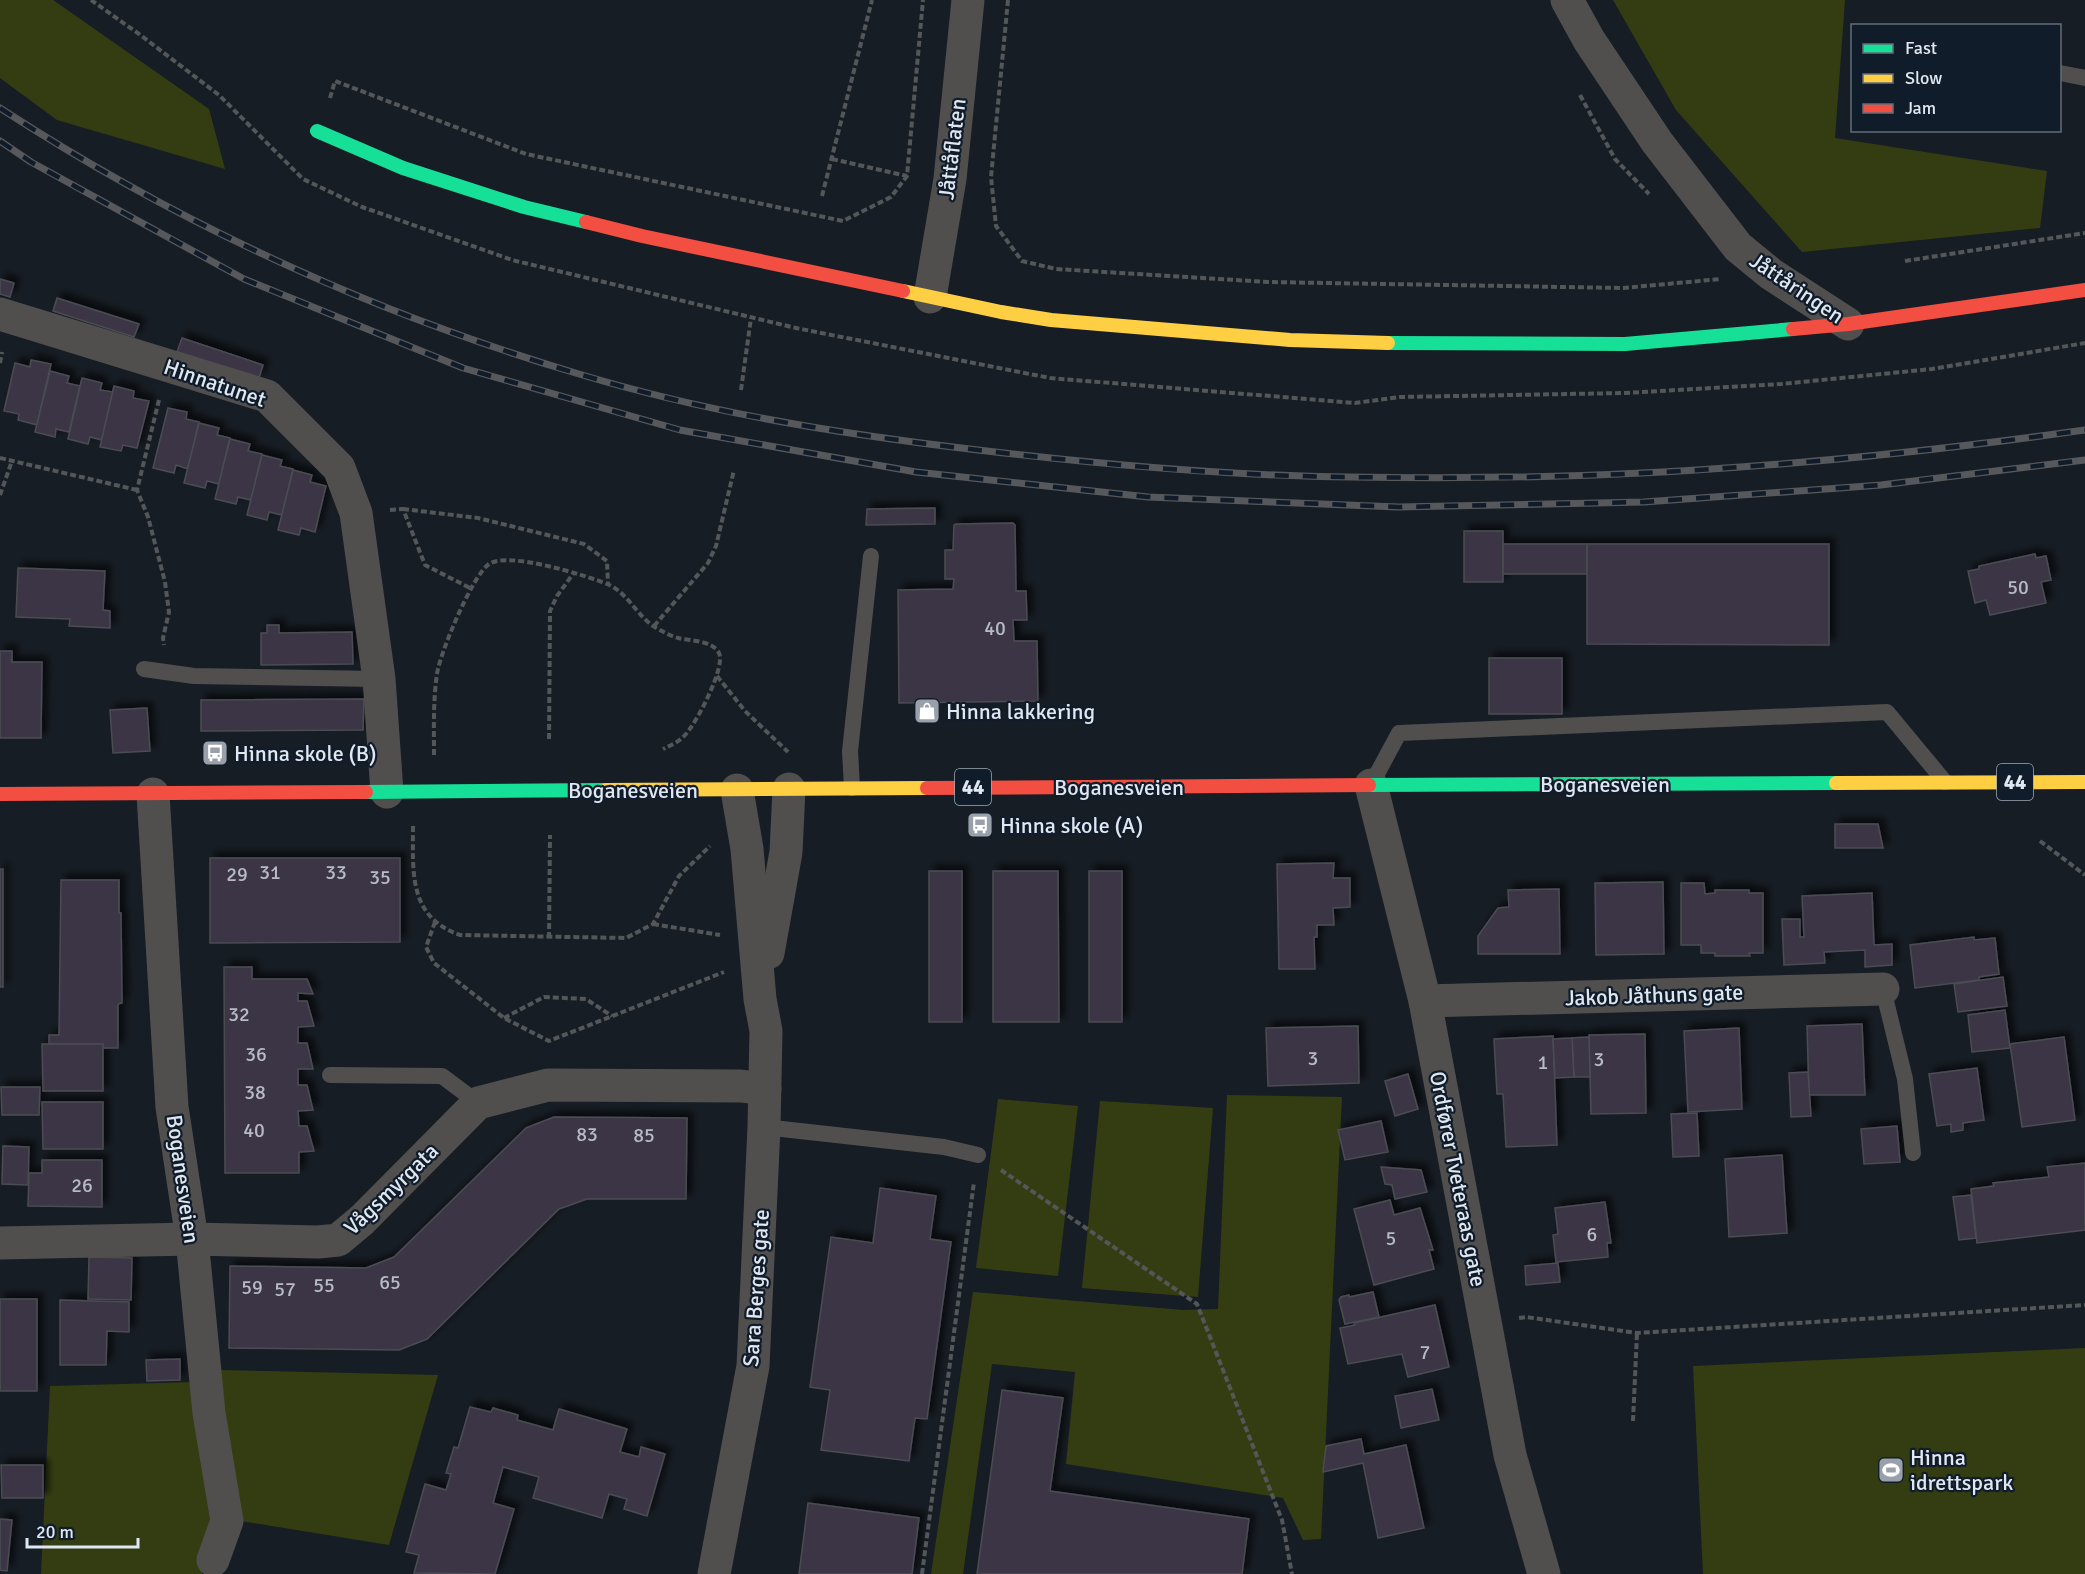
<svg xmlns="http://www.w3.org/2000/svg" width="2085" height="1574" font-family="Signika,sans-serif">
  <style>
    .green { fill: #343d12 }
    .building { fill: #3a3645; stroke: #4b4c53; stroke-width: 1.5; filter: url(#shadow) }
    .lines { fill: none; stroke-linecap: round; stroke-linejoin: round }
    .path { stroke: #545759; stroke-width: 4; stroke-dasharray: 6 3; stroke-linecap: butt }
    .lane { stroke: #504f4e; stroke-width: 16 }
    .street { stroke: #504f4e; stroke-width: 33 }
    .fast { stroke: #16e098; stroke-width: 14 }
    .slow { stroke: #ffcf43; stroke-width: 14 }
    .jam { stroke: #f24e42; stroke-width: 14 }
    .rail-casing { stroke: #57585b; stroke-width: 7 }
    .rail { stroke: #111c2a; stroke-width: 4.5; stroke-dasharray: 14; stroke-linecap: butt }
    .labels { text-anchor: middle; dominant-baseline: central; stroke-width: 4.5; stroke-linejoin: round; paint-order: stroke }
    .number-label { font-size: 20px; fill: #b6bbc6 }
    .shield { fill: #111c2a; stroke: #a1aab5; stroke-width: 1.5 }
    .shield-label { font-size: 21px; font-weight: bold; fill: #dfe7f1 }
    .street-label { font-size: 22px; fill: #dfe7f1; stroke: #111c2a }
    .poi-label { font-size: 22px; fill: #dfe7f1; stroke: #111c2a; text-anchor: start }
  </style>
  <defs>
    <filter id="shadow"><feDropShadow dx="5.5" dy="-5.5" stdDeviation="3" flood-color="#0009"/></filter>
  </defs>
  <rect width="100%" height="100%" fill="#171d24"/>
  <g class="green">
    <polygon points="0,0 53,0 209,109 225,169 57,120 0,78"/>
    <polygon points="1613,0 1845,0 1835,138 2047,171 2040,228 1802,252 1676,110"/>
    <polygon points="1227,1095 1342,1097 1321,1539 1303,1540 1283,1498 1066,1464 1075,1372 992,1364 963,1574 931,1574 973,1292 1183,1310 1218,1309"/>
    <polygon points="998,1099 1078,1106 1058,1276 976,1268"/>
    <polygon points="1100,1101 1213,1108 1198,1297 1082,1288"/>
    <polygon points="2085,1348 2085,1574 1703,1574 1693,1366"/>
    <polygon points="219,1370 438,1375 389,1545 241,1521"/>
    <polygon points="196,1382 214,1533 202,1574 41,1574 50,1386"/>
  </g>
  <g class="building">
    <polygon points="0,279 14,283 10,297 0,294"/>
    <polygon points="57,298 139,324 134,337 53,311"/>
    <polygon points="182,338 263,365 259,378 177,352"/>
    <polygon points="31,360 51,364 37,425 18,420 19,414 4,411 15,363 30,367"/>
    <polygon points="50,371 69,376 67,383 80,386 69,432 56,429 55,437 35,432"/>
    <polygon points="82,378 102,383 100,390 113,392 102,440 90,437 88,444 68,439"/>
    <polygon points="114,386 134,391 133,398 149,401 137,448 123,445 121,451 100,447"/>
    <polygon points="168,408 187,412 186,419 199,422 188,469 176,465 174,473 153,468"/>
    <polygon points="199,423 219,428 217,435 230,438 219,484 207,481 205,488 184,483"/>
    <polygon points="230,439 250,444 248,451 262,454 251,500 238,497 236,504 215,499"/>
    <polygon points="262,455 282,460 280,466 293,469 282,515 269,512 267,520 247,515"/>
    <polygon points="293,470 312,475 310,482 326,486 315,532 301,528 299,535 278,530"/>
    <polygon points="935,508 935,524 866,525 867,509"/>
    <polygon points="1013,523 1015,525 1016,591 1026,591 1027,620 1013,620 1014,641 1037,641 1038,701 899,703 898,590 953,589 954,579 945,579 945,550 953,550 954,525 956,524"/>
    <rect x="1464" y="531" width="39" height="51"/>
    <rect x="1503" y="544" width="84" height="30"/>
    <polygon points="1587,544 1829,544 1829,645 1587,644"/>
    <polygon points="2035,554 2036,558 2046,556 2051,580 2041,582 2046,603 1990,615 1986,600 1975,603 1968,571 1979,569 1979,566"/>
    <polygon points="18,568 105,571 103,610 110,611 110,628 69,626 70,619 16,617"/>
    <polygon points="267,625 279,625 279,633 352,632 353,664 261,665 261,633 267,633"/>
    <polygon points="0,651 12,651 12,662 42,662 41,738 0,738"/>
    <rect x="1489" y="658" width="73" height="56"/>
    <polygon points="364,699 363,730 201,731 201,700"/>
    <polygon points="147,708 150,751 113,753 110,710"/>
    <polygon points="1835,824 1878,824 1883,848 1835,848"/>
    <polygon points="210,858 400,858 400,942 210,943"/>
    <polygon points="1334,863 1333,878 1350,878 1350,907 1333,908 1334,925 1317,925 1317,937 1314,937 1315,969 1279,969 1277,864"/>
    <rect x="0" y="869" width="3" height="118"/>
    <rect x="929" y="871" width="33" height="151"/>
    <polygon points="993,871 1058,871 1059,1022 993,1022"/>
    <rect x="1089" y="871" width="33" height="151"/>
    <polygon points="61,880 119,880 119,913 121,913 122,1003 118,1004 118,1048 103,1048 103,1044 49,1044 49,1035 59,1035"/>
    <polygon points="1663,882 1664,954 1596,955 1595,883"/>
    <polygon points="1681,883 1704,883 1705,894 1715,893 1715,890 1749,890 1749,893 1763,893 1763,953 1749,953 1750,956 1715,956 1715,953 1701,953 1701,945 1681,945"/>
    <polygon points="1559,889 1560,954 1478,954 1478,936 1498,908 1509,907 1508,890"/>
    <polygon points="1872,893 1874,945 1892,944 1892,965 1865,967 1865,950 1824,952 1825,963 1784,965 1782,919 1800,919 1800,937 1804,937 1802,896"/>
    <polygon points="1974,937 1974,940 1995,938 1999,974 1979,977 1979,980 1915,988 1910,945"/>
    <polygon points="224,967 252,967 252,979 307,979 313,994 298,993 298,1001 307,1001 314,1026 298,1027 298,1043 307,1043 313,1069 298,1069 298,1085 307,1085 313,1110 298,1111 299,1126 307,1126 314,1151 299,1152 299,1173 225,1173"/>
    <polygon points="2003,977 2007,1006 1958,1012 1954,984"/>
    <polygon points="2005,1010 2010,1048 1972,1052 1968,1015"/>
    <polygon points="1862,1024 1865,1095 1809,1095 1807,1026"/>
    <polygon points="1358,1026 1359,1083 1268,1086 1266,1028"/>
    <polygon points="1739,1028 1742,1109 1688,1112 1684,1031"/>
    <polygon points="1645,1034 1646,1113 1591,1114 1589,1035"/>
    <polygon points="1553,1036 1557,1145 1506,1147 1503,1094 1497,1094 1494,1039"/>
    <polygon points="1589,1037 1590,1077 1574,1077 1572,1038"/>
    <polygon points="2064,1037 2075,1120 2022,1127 2010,1044"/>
    <polygon points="1572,1038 1574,1077 1555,1078 1553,1039"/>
    <polygon points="42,1044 103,1044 103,1091 43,1091"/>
    <polygon points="1977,1068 1984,1120 1963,1123 1963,1130 1951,1132 1951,1124 1937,1126 1929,1074"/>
    <polygon points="1808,1072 1811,1116 1791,1117 1789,1073"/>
    <polygon points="1408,1074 1418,1109 1395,1116 1385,1081"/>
    <polygon points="1,1087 40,1087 39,1115 2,1115"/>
    <polygon points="42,1102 103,1102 103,1149 43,1149"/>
    <polygon points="1697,1113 1699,1156 1673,1157 1671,1114"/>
    <polygon points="554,1117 687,1118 686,1199 587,1199 559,1209 427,1339 399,1350 229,1348 230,1266 366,1268 394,1257 526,1128"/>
    <polygon points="1381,1121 1388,1152 1345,1160 1338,1130"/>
    <polygon points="1897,1126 1900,1162 1864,1164 1861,1129"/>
    <polygon points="3,1146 29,1147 28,1185 2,1184"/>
    <polygon points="1782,1155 1787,1233 1729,1237 1725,1159"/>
    <polygon points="42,1160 102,1160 102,1207 28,1206 29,1173 42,1173"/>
    <polygon points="2085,1163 2085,1230 1977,1243 1971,1189 1994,1186 1993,1183 2049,1177 2047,1167"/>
    <polygon points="1381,1167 1421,1170 1427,1192 1395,1199 1392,1185 1385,1184"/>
    <polygon points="880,1188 936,1196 930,1239 951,1242 927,1419 915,1418 909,1461 821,1450 830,1390 810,1387 831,1237 873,1243"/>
    <polygon points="1971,1195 1976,1238 1959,1240 1953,1197"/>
    <polygon points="1390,1200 1394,1215 1420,1208 1433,1250 1429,1250 1434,1269 1374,1285 1354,1209"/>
    <polygon points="1605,1202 1611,1243 1607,1243 1608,1257 1556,1262 1553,1235 1558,1234 1555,1208"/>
    <polygon points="89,1257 132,1258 131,1300 88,1299"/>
    <polygon points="1558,1263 1560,1282 1526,1285 1525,1266"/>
    <polygon points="1373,1292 1379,1317 1345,1324 1339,1300 1341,1297 1349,1295 1349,1297"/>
    <rect x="0" y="1299" width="37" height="92"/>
    <polygon points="60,1300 129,1302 129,1332 107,1331 106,1365 60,1365"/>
    <polygon points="1435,1305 1449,1367 1408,1377 1402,1354 1348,1364 1340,1328 1355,1325 1354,1323"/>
    <polygon points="180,1359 180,1380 147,1381 146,1360"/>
    <polygon points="1432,1389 1439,1420 1401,1428 1395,1396"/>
    <polygon points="1002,1390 1063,1398 1050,1491 1249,1519 1242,1574 977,1574"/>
    <polygon points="470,1407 491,1412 493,1408 518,1415 517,1420 553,1430 559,1409 627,1429 620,1452 639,1457 641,1447 665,1454 647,1516 624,1509 627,1499 609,1494 602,1518 533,1498 539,1477 503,1467 493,1503 514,1509 495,1574 414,1573 419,1555 406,1552 425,1484 446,1490 451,1474 446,1473 454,1447 458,1448"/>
    <polygon points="1361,1439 1364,1454 1406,1445 1424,1528 1378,1538 1363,1463 1323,1472 1326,1446"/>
    <polygon points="1,1465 43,1465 43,1498 2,1498"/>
    <polygon points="808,1503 919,1518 912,1574 799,1574"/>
    <polygon points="0,1519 12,1520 7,1571 0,1570"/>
  </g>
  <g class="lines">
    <g class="path">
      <polyline points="91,0 139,34 219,95 303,179 362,207 512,260 796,328 1050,378 1355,403 1400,397 1625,393 1781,384 1932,369 2085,343"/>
      <polyline points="1008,0 991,177 996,226 1022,261 1056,269 1268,282 1623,288 1721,279"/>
      <polyline points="1580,95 1615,159 1649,194"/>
      <polyline points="330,98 335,81 526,154 843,221 891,197 907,176 923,0"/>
      <polyline points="832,159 907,176"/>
      <polyline points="822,196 872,0"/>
      <polyline points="1905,261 2085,233"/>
      <polyline points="0,363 2,352"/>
      <polyline points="741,390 751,318"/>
      <polyline points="159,400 137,490 148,517 165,582 169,612 163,638 164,645"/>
      <polyline points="0,458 137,490"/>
      <polyline points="0,495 12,461"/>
      <polyline points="403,509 478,518 584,544 607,561 608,584"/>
      <polyline points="390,510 403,509 425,565 470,588"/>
      <polyline points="654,626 708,563 716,546 734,470"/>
      <polyline points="717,676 745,711 788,752"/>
      <polyline points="549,739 550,611 557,596 573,574"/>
      <path d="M434 755C434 728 433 701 437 674 440 653 472 576 489 564 507 551 585 575 607 584 627 592 636 614 653 626 660 630 670 636 678 638 690 641 712 640 719 653 726 667 696 724 685 735 679 742 671 745 663 749"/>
      <path d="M413 826C413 872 408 917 460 935L626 938 653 924 679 876 710 846"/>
      <polyline points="2040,841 2085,875"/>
      <polyline points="435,922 426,947 434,963 504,1018 549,1041 724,972"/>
      <polyline points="653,924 720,935"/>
      <polyline points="549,938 550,835"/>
      <polyline points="504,1018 544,997 586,999 612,1016"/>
      <polyline points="1001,1170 1197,1304 1282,1520 1292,1574"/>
      <polyline points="1519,1318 1526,1317 1637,1333 2085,1305"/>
      <polyline points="1633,1421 1637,1333"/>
      <polyline points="922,1574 974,1182"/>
    </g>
    <g class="lane">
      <polyline points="2060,73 2085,78"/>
      <polyline points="144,669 194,676 379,679"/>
      <polyline points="1371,785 1399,733 1887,712 1945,782"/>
      <polyline points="852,788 850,751 871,556"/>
      <polyline points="1883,989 1905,1079 1913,1153"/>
      <polyline points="330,1075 442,1076 478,1103"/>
      <polyline points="764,1127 944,1147 978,1155"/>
    </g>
    <g class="street">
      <polyline points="1567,0 1589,40 1657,142 1738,247 1771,274 1848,324"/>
      <polyline points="930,297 950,179 968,0"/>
      <polyline points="0,314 267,396 339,468 356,513 379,679 387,792"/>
      <polyline points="1371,785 1425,1001 1510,1455 1544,1574"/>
      <polyline points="153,794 172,1107 192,1239 209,1413 227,1521 213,1560"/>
      <polyline points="768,953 786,852 789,789"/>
      <polyline points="1425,1001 1883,989"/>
      <polyline points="0,1243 192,1239 318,1242 338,1240 362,1220 478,1103 548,1085 741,1086 765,1089"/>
      <polyline points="714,1574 753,1366 764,1127 766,1031 760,999 747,849 737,790"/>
    </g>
    <g class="fast">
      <polyline points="317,131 403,168 524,207 586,222"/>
      <polyline points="1388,343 1625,344 1793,329"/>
      <polyline points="1369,785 1836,783"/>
      <polyline points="366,792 606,790"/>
    </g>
    <g class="slow">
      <polyline points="903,291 1001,312 1051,320 1290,340 1388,343"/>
      <polyline points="1836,783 2085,782"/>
      <polyline points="606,790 927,788"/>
    </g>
    <g class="jam">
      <polyline points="586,222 642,236 903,291"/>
      <polyline points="1793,329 1848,324 2085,290"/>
      <polyline points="927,788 1369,785"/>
      <polyline points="0,794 366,792"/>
    </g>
    <defs>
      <g id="rail">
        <path d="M0 108C180 225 373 313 579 374 718 416 861 437 1004 453 1119 466 1235 476 1350 477 1480 479 1611 477 1740 467 1856 459 1970 446 2085 430"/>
        <polyline points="0,141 31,162 244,279 463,368 680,430 916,472 1148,497 1398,507 1644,502 1881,485 2085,460"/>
      </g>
    </defs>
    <use href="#rail" class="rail-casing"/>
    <use href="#rail" class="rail"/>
  </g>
  <defs>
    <symbol id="shop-square" viewBox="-11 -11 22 22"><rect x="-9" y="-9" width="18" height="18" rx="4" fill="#99a0a9" stroke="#111c2a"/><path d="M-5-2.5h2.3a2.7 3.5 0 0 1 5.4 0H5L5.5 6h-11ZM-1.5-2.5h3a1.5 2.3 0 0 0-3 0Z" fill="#fff"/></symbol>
    <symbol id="bus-square" viewBox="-11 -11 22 22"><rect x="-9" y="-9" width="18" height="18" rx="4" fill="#99a0a9" stroke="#111c2a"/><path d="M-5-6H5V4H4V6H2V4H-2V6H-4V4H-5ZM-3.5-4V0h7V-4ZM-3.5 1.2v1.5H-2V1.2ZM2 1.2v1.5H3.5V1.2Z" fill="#fff"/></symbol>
    <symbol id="stadium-square" viewBox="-11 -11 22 22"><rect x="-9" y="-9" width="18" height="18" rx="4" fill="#99a0a9" stroke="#111c2a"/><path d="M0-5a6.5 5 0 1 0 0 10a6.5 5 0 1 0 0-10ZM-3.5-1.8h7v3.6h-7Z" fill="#fff"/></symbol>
  </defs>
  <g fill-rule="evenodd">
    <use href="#shop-square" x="912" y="696" width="30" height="30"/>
    <use href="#bus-square" x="200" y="738" width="30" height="30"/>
    <use href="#bus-square" x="965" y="810" width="30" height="30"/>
    <use href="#stadium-square" x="1876" y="1455" width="30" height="30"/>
  </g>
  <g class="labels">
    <g class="number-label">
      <text x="2018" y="587">50</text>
      <text x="995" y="628">40</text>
      <text x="270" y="872">31</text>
      <text x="336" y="872">33</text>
      <text x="237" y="874">29</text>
      <text x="380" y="877">35</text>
      <text x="239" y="1014">32</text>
      <text x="256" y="1054">36</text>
      <text x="1313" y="1058">3</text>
      <text x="1599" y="1059">3</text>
      <text x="1543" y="1062">1</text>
      <text x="255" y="1092">38</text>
      <text x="254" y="1130">40</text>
      <text x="587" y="1134">83</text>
      <text x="644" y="1135">85</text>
      <text x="82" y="1185">26</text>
      <text x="1592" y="1234">6</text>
      <text x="1391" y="1238">5</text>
      <text x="390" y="1282">65</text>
      <text x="324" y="1285">55</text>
      <text x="252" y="1287">59</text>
      <text x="285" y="1289">57</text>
      <text x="1425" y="1352">7</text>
    </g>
    <g class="shield">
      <rect x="1997" y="764" width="36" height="36" rx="4.5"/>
      <rect x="955" y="769" width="36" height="36" rx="4.5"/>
    </g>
    <g class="shield-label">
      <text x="2015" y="782">44</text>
      <text x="973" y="787">44</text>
    </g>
    <g class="street-label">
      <text transform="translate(952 149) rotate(-83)">Jåttåflaten</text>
      <text transform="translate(1797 288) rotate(34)">Jåttåringen</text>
      <text transform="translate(215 383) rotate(19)">Hinnatunet</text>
      <text x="1605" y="784">Boganesveien</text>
      <text x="1119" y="787">Boganesveien</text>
      <text x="633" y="790">Boganesveien</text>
      <text transform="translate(1654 995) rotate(-2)">Jakob Jåthuns gate</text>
      <text transform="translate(183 1179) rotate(82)">Boganesveien</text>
      <text transform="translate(1458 1179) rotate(79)">Ordfører Tveteraas gate</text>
      <text transform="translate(391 1189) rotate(-44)">Vågsmyrgata</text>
      <text transform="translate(756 1288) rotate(-86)">Sara Berges gate</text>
    </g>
    <g class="poi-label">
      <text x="946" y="711">Hinna lakkering</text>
      <text x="234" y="753">Hinna skole (B)</text>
      <text x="1000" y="825">Hinna skole (A)</text>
      <text x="1910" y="1457">Hinna<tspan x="1910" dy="25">idrettspark</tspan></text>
    </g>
  </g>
  <rect x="1851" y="24" width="210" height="108" fill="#111c2a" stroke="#636d7a" stroke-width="1.5"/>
  <rect x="1863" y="44" width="30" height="9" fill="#16e098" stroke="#636d7a" stroke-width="1.5"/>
  <text x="1905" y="54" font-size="18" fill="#dfe7f1">Fast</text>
  <rect x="1863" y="74" width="30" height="9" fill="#ffcf43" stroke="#636d7a" stroke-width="1.5"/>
  <text x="1905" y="84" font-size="18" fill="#dfe7f1">Slow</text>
  <rect x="1863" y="104" width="30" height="9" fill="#f24e42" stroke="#636d7a" stroke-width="1.5"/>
  <text x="1905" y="114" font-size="18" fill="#dfe7f1">Jam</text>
  <path d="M27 1538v9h111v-9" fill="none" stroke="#dfe7f1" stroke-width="3"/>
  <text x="36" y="1538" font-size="18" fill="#dfe7f1" stroke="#111c2a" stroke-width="4.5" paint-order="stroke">20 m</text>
</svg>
